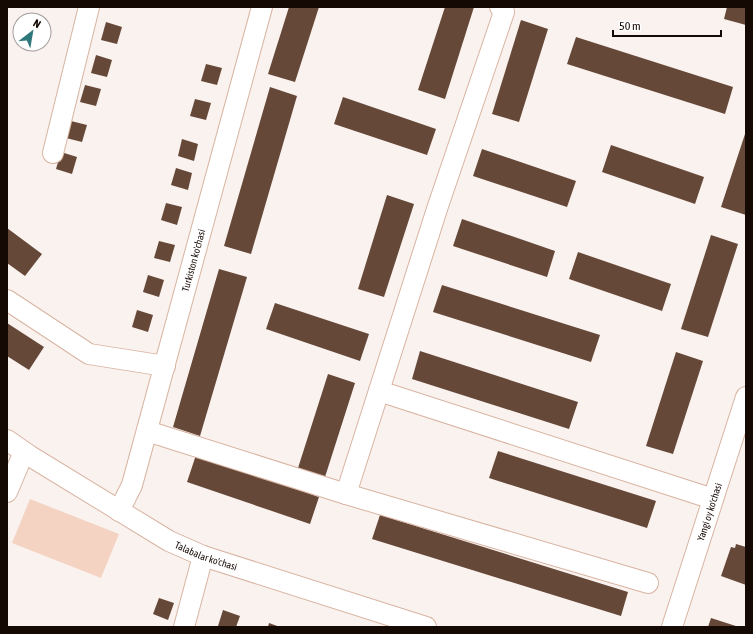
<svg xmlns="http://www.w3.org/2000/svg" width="753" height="634" font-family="'Asap Condensed',sans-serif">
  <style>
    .green { fill: #f5d3c2 }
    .building { fill: #664838 }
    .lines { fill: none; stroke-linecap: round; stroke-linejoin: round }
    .minor-casing { stroke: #d8b4a2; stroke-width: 22 }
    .minor { stroke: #fff; stroke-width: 20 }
    .labels { text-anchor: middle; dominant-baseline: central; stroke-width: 4; stroke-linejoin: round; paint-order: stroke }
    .street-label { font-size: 10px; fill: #150904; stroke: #fff }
  </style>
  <rect width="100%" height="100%" fill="#faf2ef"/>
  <polygon class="green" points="30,499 119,534 101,578 12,543"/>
  <g class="building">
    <polygon points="289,7 319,7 295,82 268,74"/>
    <polygon points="445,7 474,7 445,99 418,90"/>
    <polygon points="727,7 746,7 746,25 724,19"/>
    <polygon points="521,20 548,29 519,122 492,114"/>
    <polygon points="106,22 122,27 117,44 101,40"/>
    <polygon points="576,37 733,87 725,114 567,64"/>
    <polygon points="96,55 112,60 107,77 91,73"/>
    <polygon points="206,64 222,68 217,85 201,81"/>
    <polygon points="85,85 101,89 96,106 80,102"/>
    <polygon points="270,87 297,96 251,254 224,246"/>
    <polygon points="343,97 436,129 427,155 334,124"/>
    <polygon points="195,99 211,103 206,120 190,116"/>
    <polygon points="71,121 87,125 82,142 66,138"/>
    <polygon points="746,131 746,215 721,207"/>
    <polygon points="182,139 198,144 194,161 178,156"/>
    <polygon points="611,145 704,177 695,204 602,172"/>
    <polygon points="482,149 576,181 567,207 473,176"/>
    <polygon points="61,152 77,157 72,174 56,169"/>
    <polygon points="176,168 192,173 188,190 171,185"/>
    <polygon points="387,195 414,204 384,297 358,289"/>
    <polygon points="166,203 182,207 177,225 161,220"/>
    <polygon points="462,219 555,251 547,277 453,246"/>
    <polygon points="7,228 42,254 25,276 7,263"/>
    <polygon points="711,235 738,244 708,337 681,329"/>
    <polygon points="159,241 175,245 170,262 154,258"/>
    <polygon points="578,252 671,284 662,311 569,279"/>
    <polygon points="219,269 247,277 200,436 173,427"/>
    <polygon points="148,275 164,280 159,297 143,292"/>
    <polygon points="442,285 600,335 591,362 433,312"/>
    <polygon points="275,303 369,334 360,361 266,329"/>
    <polygon points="137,310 153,315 148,332 132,327"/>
    <polygon points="7,323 44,347 29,370 7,356"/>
    <polygon points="420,351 578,402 569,429 412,379"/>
    <polygon points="676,352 703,361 673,454 646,446"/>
    <polygon points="328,374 355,383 325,477 298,468"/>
    <polygon points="498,451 656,501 647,528 489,478"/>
    <polygon points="196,455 319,497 310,524 187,482"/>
    <polygon points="380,515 628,592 621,616 372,539"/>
    <polygon points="736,544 746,547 746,585 721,576 731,547 735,548"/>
    <polygon points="159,598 174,603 168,620 153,614"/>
    <polygon points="223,610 240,616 236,627 218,626"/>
    <polygon points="711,618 739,627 708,627"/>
    <polygon points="269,623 280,627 268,627"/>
  </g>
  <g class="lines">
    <defs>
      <g id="minor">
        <polyline points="53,153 89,7"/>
        <polyline points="7,300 89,354 165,366"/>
        <polyline points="379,391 713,499"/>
        <polyline points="147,431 346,494 648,583"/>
        <path id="s1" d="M7 440 30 456 169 541 203 556 426 627"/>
        <polyline points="7,492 24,452"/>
        <polyline points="346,494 437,209 504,12 500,7"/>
        <path id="s2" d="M119 511 132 485 262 7"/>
        <polyline points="184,627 203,556"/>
        <path id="s3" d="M672 627 746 397"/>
      </g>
    </defs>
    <use href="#minor" class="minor-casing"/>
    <use href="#minor" class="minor"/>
  </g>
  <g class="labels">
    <g class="street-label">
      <text stroke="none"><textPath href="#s2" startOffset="262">Turkiston ko'chasi</textPath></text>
      <text stroke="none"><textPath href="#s3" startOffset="121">Yangi oy ko'chasi</textPath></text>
      <text stroke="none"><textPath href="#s1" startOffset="231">Talabalar ko'chasi</textPath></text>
    </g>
  </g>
  <rect width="753" height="634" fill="none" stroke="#150904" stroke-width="16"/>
  <g transform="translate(32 32) rotate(31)"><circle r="19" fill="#ffffff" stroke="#a19d9b"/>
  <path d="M0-3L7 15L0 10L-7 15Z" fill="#2e777a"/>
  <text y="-6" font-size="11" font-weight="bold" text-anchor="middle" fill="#150904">N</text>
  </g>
  <path d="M613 30v6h108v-6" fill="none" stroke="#150904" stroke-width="2"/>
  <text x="619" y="30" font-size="12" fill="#150904" stroke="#ffffff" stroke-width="3" paint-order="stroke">50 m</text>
</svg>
